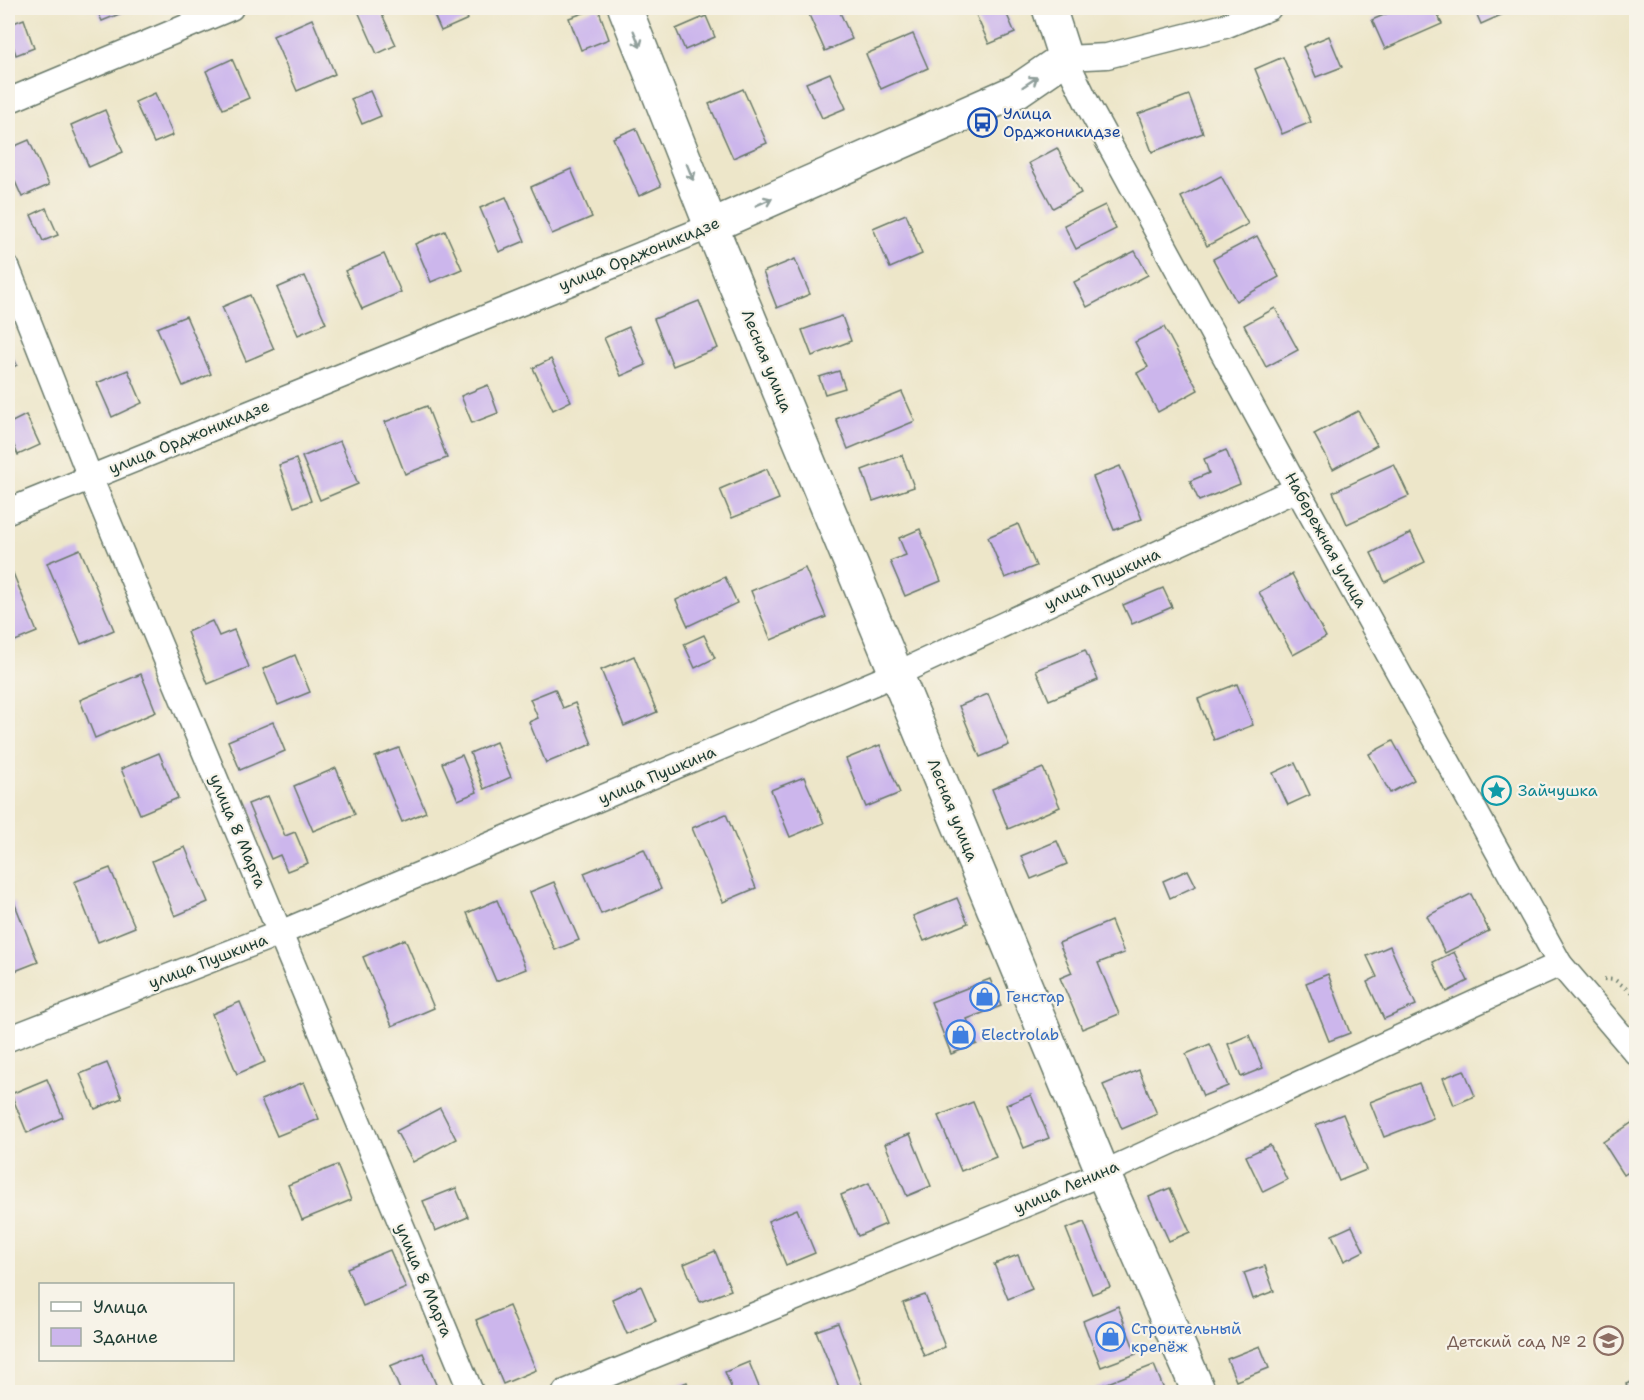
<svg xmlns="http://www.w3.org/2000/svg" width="1644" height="1400" font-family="'Shantell Sans',sans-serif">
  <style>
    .building { fill: #ccb6ec }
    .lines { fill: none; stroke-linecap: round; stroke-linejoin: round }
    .street-casing { stroke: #677868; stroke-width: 27 }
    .secondary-casing { stroke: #677868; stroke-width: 36 }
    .path { stroke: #677868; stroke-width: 4; stroke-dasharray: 1.5 4.5; stroke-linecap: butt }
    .street { stroke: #fff; stroke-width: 24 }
    .secondary { stroke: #fff; stroke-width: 33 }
    .oneway { stroke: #8f9e9a }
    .labels { text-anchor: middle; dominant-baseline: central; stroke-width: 4.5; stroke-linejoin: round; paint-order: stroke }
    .transit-label { font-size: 16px; fill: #164399; stroke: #f7f3e8; text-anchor: start }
    .street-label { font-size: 16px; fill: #1f3d34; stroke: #f7f3e8 }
    .culture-label { font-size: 16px; fill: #0d838f; stroke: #f7f3e8; text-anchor: start }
    .shop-label { font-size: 16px; fill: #366cbe; stroke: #f7f3e8; text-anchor: start }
    .education-label { font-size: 16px; fill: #785e54; stroke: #f7f3e8; text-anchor: end }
  </style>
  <rect width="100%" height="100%" fill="#f7f3e8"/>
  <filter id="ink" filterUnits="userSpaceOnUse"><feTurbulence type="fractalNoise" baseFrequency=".0167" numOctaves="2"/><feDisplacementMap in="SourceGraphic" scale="12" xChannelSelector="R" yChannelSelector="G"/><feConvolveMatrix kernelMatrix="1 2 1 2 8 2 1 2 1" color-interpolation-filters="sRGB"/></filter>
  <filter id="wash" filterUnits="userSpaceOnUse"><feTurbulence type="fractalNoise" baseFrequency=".008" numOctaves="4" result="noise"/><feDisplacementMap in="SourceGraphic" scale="24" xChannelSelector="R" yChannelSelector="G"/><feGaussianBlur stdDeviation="1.35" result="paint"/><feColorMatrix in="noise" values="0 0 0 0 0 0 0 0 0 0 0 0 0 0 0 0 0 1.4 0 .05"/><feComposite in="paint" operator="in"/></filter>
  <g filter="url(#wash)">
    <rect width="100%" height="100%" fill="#ede6c9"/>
    <g id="blocks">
      <g class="building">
        <polygon points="96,8 128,8 129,10 102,21"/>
        <polygon points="365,8 379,8 396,45 377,54 358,11"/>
        <polygon points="431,8 463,8 468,19 441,31"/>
        <polygon points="598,8 609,39 581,50 569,18"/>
        <polygon points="806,8 838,8 852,39 825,51"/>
        <polygon points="973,8 1004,8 1015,33 989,44"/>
        <polygon points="1400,8 1434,8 1442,24 1385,49 1372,20"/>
        <polygon points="1474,8 1509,8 1510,11 1481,24"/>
        <polygon points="706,16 715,37 685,50 676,29"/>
        <polygon points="24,19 34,48 16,55 8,31 8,25"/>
        <polygon points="312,19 335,74 297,91 273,36"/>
        <polygon points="913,34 928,68 881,89 866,54"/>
        <polygon points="1329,36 1342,67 1316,77 1303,47"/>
        <polygon points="1283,57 1311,122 1282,134 1255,69"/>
        <polygon points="232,59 249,98 223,109 206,71"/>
        <polygon points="830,73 846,108 822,118 806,83"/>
        <polygon points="743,89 767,143 733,158 709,104"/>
        <polygon points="370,91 381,116 362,124 351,99"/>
        <polygon points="155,93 173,135 154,143 135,102"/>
        <polygon points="1189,95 1203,133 1152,152 1138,114"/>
        <polygon points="105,110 123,152 89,167 71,125"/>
        <polygon points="636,128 661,186 639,196 613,138"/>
        <polygon points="29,140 49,185 22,197 8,166 8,149"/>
        <polygon points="1057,148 1081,193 1053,208 1029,163"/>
        <polygon points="571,169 592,217 552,234 531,187"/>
        <polygon points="1221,176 1248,224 1207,246 1181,197"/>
        <polygon points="506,197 525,241 499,252 480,208"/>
        <polygon points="1105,205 1116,229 1076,249 1064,225"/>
        <polygon points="46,208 58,235 43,241 31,215"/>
        <polygon points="906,214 922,254 890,268 873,228"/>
        <polygon points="445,231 462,269 431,282 415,244"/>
        <polygon points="1257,236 1279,277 1236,301 1213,259"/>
        <polygon points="1135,251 1148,275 1087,307 1074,282"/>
        <polygon points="384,254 401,292 362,309 345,271"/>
        <polygon points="795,259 810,294 777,308 763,272"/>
        <polygon points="305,276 326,323 298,335 277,288"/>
        <polygon points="250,295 274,349 246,361 222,307"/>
        <polygon points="699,301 718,348 673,366 654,319"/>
        <polygon points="1275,308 1298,350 1266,367 1244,325"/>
        <polygon points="186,316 211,374 183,386 157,328"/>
        <polygon points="842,316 851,341 812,356 802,330"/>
        <polygon points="629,327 646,365 621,376 604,338"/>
        <polygon points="1164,327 1198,390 1158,412 1137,373 1148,367 1135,342"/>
        <polygon points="8,347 17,365 8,370"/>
        <polygon points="551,359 571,401 553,410 533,368"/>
        <polygon points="128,370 142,403 112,417 97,383"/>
        <polygon points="839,371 845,388 825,394 819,377"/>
        <polygon points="488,385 498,413 472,423 461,396"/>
        <polygon points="902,392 915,421 848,449 836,419"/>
        <polygon points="427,406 447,458 405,474 385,422"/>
        <polygon points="1358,411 1377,445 1333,469 1314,434"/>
        <polygon points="26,415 40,445 18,455 8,432 8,424"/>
        <polygon points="340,441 358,484 320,500 302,457"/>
        <polygon points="1226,450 1240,484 1199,501 1190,481 1209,473 1204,459"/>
        <polygon points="902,455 914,487 873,501 862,470"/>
        <polygon points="296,459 311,501 294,507 279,465"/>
        <polygon points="1394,464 1409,496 1347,524 1333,492"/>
        <polygon points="1120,466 1142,519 1114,530 1093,477"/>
        <polygon points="767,469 779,499 732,518 720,489"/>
        <polygon points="1018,524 1036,566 1005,578 988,537"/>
        <polygon points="920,529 941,581 905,596 890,561 906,555 899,538"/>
        <polygon points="1411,533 1425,562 1385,582 1371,553"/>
        <polygon points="80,549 114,630 81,644 47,563"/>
        <polygon points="805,568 826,617 771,640 751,591"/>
        <polygon points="13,573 37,632 8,644 8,575"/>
        <polygon points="1292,574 1326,637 1293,655 1259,592"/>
        <polygon points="725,577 737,603 688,626 676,600"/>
        <polygon points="1163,588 1172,607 1132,624 1123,605"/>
        <polygon points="212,621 219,636 234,630 249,667 208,684 187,632"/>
        <polygon points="704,635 715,658 695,668 684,644"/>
        <polygon points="1085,650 1098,680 1049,700 1036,670"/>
        <polygon points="295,655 310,692 278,705 263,669"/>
        <polygon points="634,656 657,712 624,726 601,670"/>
        <polygon points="141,674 156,712 95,738 80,700"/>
        <polygon points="1237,684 1253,725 1214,740 1198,699"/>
        <polygon points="555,689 563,708 575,703 592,744 546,763 529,722 538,718 530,699"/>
        <polygon points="988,694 1009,745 980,757 959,706"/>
        <polygon points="273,722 285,751 240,770 228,741"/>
        <polygon points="1393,741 1414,780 1390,793 1369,754"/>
        <polygon points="496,742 511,777 484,789 470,753"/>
        <polygon points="880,745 900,793 866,807 846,759"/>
        <polygon points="399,748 426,812 402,822 375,757"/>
        <polygon points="159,753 178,798 140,814 121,769"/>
        <polygon points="462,755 477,792 458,800 442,763"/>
        <polygon points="1295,763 1310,795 1288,805 1273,773"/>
        <polygon points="336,768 355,814 313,831 294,786"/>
        <polygon points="1043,768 1060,807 1008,829 992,789"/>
        <polygon points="804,777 824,823 790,837 771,790"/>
        <polygon points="268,796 285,836 295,832 308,863 287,871 280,855 271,859 248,804"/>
        <polygon points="726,814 756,888 723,902 692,828"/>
        <polygon points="1057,841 1067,864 1031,879 1021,856"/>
        <polygon points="185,847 208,902 175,916 152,861"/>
        <polygon points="644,849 661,889 601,914 584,873"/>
        <polygon points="110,868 135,927 98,942 74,882"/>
        <polygon points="1188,870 1196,886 1170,898 1163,881"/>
        <polygon points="554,882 579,940 555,950 530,892"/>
        <polygon points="1471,894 1489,931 1445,953 1427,916"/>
        <polygon points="957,898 968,923 924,941 913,916"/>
        <polygon points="497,900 526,969 496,981 467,913"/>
        <polygon points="14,902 38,962 10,973 8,967 8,905"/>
        <polygon points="1111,921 1124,953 1098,963 1119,1014 1082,1029 1060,978 1072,973 1059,943"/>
        <polygon points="405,939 434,1008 392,1026 363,957"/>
        <polygon points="1390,946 1416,1005 1384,1019 1367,982 1377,977 1367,956"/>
        <polygon points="1454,952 1468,981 1447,992 1433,962"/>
        <polygon points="1328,974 1350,1033 1329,1041 1306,983"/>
        <polygon points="990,979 1001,1006 967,1019 977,1044 951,1054 931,1002"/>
        <polygon points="240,1002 265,1062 237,1074 212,1014"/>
        <polygon points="1249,1035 1263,1068 1241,1077 1228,1044"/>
        <polygon points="1210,1044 1228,1086 1203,1096 1186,1054"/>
        <polygon points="107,1063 122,1098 95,1109 80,1074"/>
        <polygon points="1139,1070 1157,1114 1122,1129 1103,1085"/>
        <polygon points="1464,1070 1475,1096 1454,1105 1443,1078"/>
        <polygon points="47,1079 63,1117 27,1133 11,1094"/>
        <polygon points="304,1082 319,1119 277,1136 261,1100"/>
        <polygon points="1419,1083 1433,1118 1384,1137 1370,1102"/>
        <polygon points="1031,1095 1049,1138 1024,1148 1006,1105"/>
        <polygon points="973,1102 996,1157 961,1171 938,1116"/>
        <polygon points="440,1108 456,1139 413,1162 396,1131"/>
        <polygon points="1343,1114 1366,1170 1339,1181 1316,1125"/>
        <polygon points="1636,1120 1636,1167 1624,1175 1603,1142"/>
        <polygon points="910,1134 931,1186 907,1196 885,1144"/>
        <polygon points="1270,1145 1287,1180 1263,1192 1246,1156"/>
        <polygon points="337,1165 351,1200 302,1220 288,1185"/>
        <polygon points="869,1183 886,1224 858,1236 841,1195"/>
        <polygon points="456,1188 468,1217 435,1231 423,1201"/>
        <polygon points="1170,1188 1190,1232 1169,1241 1149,1197"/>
        <polygon points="797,1209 815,1253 786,1265 768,1221"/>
        <polygon points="1084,1222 1110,1287 1092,1294 1066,1229"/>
        <polygon points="1352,1226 1364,1251 1344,1261 1332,1235"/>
        <polygon points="390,1250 406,1288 363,1306 347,1268"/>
        <polygon points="715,1251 731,1290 700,1302 684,1264"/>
        <polygon points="1018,1255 1032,1289 1008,1299 994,1264"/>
        <polygon points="1265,1266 1274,1291 1253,1299 1244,1273"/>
        <polygon points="641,1286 656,1321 627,1334 612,1299"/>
        <polygon points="925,1295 945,1347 924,1356 903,1303"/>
        <polygon points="509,1306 536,1370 503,1384 476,1320"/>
        <polygon points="1118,1306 1136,1354 1101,1367 1083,1321"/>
        <polygon points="838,1323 863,1387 849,1392 841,1392 816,1331"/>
        <polygon points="1260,1346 1269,1368 1236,1381 1227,1359"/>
        <polygon points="423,1353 439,1392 401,1392 390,1366"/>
        <polygon points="749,1362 761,1392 733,1392 725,1372"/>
        <polygon points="1154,1365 1165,1392 1096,1392 1095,1388"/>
        <polygon points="1636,1380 1636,1392 1629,1392 1626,1384"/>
        <polygon points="687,1382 691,1392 662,1392"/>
      </g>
    </g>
  </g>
  <g filter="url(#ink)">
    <use href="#blocks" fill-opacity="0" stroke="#677868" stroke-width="1.5"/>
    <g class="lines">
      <defs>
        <g id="street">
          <polyline points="1269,8 1225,26 1107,56 1065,58 1089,107 1297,489 1560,964 1636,1053"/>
          <polyline points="8,101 231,8"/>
          <polyline points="8,269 90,477 471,1392"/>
          <polyline points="8,511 711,226"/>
          <polyline points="8,1039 280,933 905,670 1297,489"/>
          <polyline points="565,1392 1103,1173 1560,964"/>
        </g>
        <g id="secondary">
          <polyline points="625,8 711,226 1103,1173 1199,1392"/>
          <polyline points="711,226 1017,91 1065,58 1049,8"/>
        </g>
      </defs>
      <use href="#street" class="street-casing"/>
      <use href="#secondary" class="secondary-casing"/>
      <polyline class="path" points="1604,979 1615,980 1636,995"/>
      <use href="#street" class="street"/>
      <use href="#secondary" class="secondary"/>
    </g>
    <defs><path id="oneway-shaft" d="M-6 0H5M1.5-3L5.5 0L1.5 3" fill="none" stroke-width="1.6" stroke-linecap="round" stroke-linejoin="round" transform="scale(1.5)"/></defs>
    <g class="oneway">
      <use href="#oneway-shaft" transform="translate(637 39) rotate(68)"/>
      <use href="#oneway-shaft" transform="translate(1030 82) rotate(-34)"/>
      <use href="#oneway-shaft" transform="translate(690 172) rotate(68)"/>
      <use href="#oneway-shaft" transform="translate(764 202) rotate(-24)"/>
    </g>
  </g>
  <defs>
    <symbol id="bus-ring" viewBox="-11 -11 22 22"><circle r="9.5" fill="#f7f3e8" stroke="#1a4fb4" stroke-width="1.5"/><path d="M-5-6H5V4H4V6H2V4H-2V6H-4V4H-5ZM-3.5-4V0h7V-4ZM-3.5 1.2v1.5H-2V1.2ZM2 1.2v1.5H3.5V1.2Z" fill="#1a4fb4"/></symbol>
    <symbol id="sight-ring" viewBox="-11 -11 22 22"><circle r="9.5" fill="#f7f3e8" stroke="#0f9aa8" stroke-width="1.5"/><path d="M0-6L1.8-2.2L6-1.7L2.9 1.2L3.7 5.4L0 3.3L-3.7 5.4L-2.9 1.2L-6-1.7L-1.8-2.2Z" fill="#0f9aa8"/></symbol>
    <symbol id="shop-ring" viewBox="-11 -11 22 22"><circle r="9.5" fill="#f7f3e8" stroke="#3f7fe0" stroke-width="1.5"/><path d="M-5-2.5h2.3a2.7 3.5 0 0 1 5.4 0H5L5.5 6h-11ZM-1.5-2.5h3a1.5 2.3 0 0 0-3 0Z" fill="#3f7fe0"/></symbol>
    <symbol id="school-ring" viewBox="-11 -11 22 22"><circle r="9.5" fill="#f7f3e8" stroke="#8d6e63" stroke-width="1.5"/><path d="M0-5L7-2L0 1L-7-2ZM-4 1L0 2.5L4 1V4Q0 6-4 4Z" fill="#8d6e63"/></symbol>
  </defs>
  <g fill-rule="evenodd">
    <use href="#bus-ring" x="966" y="106" width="33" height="33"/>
    <use href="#sight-ring" x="1480" y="774" width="33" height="33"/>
    <use href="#shop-ring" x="968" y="980" width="33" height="33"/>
    <use href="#shop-ring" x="944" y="1018" width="33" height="33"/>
    <use href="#shop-ring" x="1094" y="1320" width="33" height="33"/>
    <use href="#school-ring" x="1592" y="1324" width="33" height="33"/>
  </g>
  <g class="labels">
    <g class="transit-label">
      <text x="1003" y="113">Улица<tspan x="1003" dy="18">Орджоникидзе</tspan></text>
    </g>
    <g class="street-label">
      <text transform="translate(639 254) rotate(-22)">улица Орджоникидзе</text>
      <text transform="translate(767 361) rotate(68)">Лесная улица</text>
      <text transform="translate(189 437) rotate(-22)">улица Орджоникидзе</text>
      <text transform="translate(1326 540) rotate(61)">Набережная улица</text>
      <text transform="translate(1102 579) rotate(-25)">улица Пушкина</text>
      <text transform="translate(657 775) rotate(-23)">улица Пушкина</text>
      <text transform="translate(953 810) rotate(68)">Лесная улица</text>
      <text transform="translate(238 831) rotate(67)">улица 8 Марта</text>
      <text transform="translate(208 961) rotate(-21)">улица Пушкина</text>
      <text transform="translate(1066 1187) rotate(-23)">улица Ленина</text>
      <text transform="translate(424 1280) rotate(67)">улица 8 Марта</text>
    </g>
    <g class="culture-label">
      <text x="1518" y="790">Зайчушка</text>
    </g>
    <g class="shop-label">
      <text x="1006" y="996">Генстар</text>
      <text x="981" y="1034">Electrolab</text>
      <text x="1131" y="1328">Строительный<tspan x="1131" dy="18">крепёж</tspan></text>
    </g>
    <g class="education-label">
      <text x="1587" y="1341">Детский сад № 2</text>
    </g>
  </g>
  <rect width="1644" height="1400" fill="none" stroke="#f7f3e8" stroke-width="30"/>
  <rect x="39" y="1283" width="195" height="78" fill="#f7f3e8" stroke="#a1aaa0" stroke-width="1.5"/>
  <rect x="51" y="1302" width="30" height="9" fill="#ffffff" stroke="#a1aaa0" stroke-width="1.5"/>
  <text x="93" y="1313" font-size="18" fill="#1f3d34">Улица</text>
  <rect x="51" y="1328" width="30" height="18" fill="#ccb6ec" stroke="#a1aaa0" stroke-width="1.5"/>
  <text x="93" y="1343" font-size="18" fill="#1f3d34">Здание</text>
</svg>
